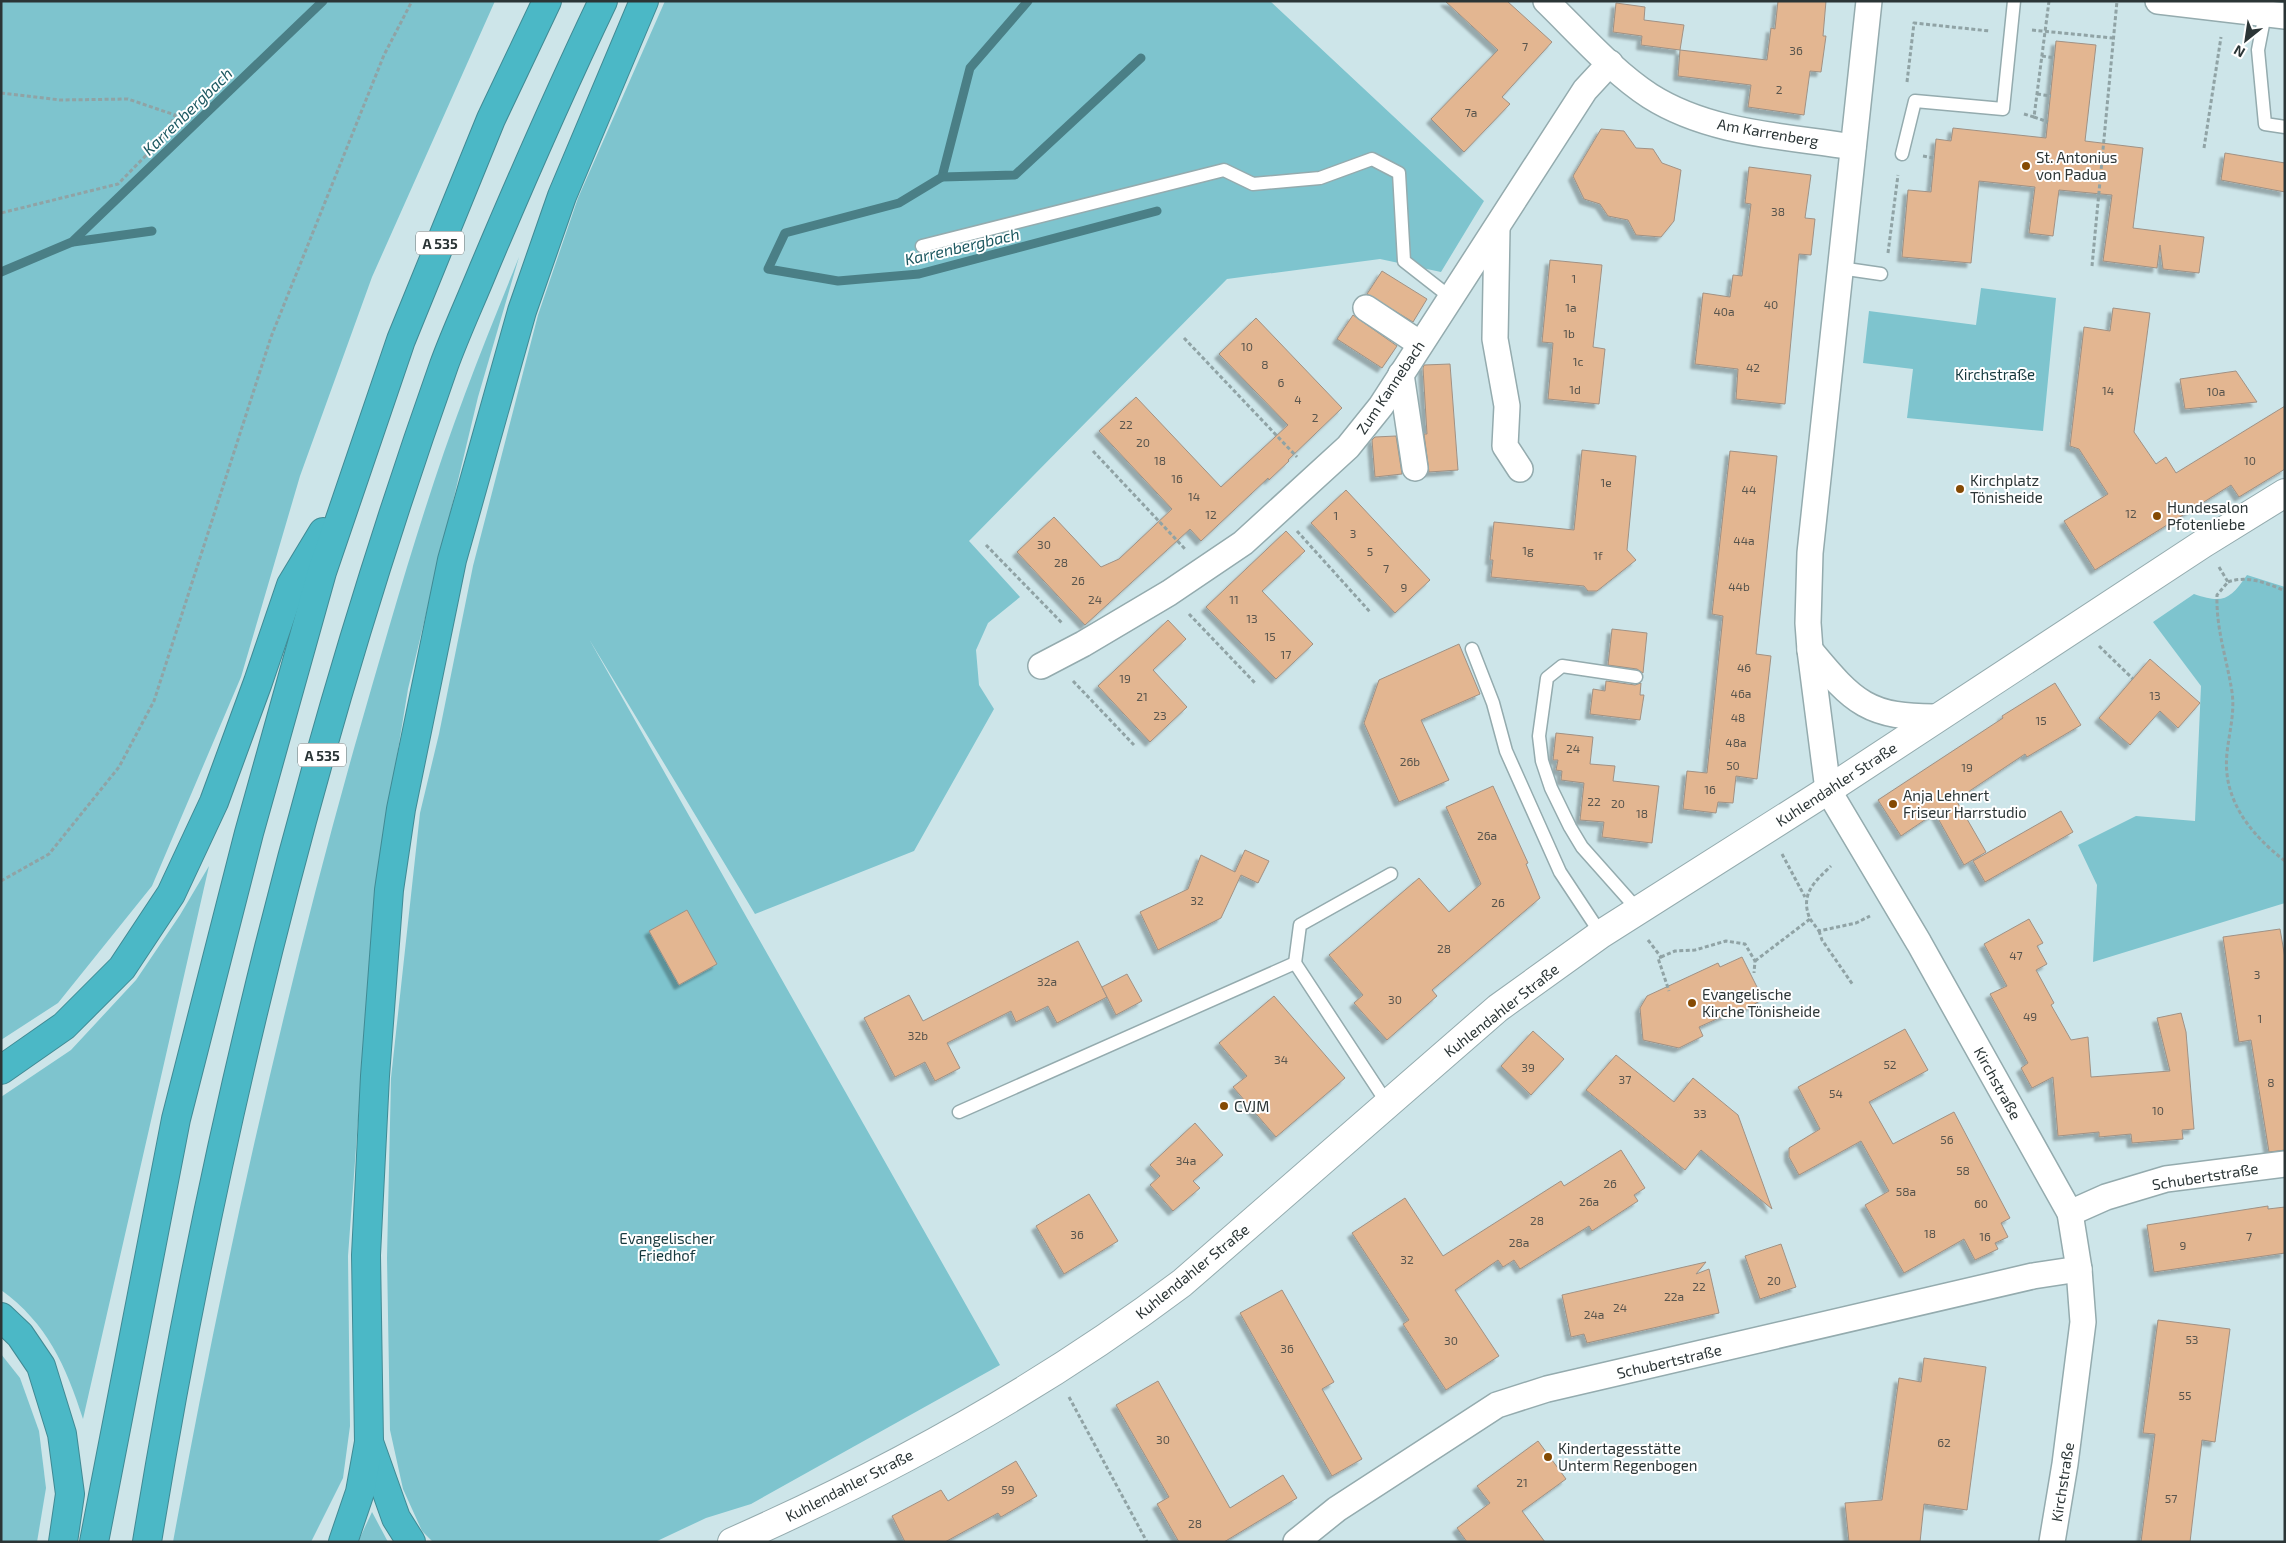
<svg xmlns="http://www.w3.org/2000/svg" width="2286" height="1543" font-family="'Exo 2',sans-serif">
  <style>
    .green { fill: #7ec4ce }
    .lines { fill: none; stroke-linecap: round; stroke-linejoin: round }
    .stream { stroke: #4a7f86; stroke-width: 9 }
    .building { fill: #e3b691; stroke: #a09184; filter: url(#shadow) }
    .lane-casing { stroke: #94abae; stroke-width: 15 }
    .street-casing { stroke: #94abae; stroke-width: 28 }
    .secondary-casing { stroke: #94abae; stroke-width: 30 }
    .highway-casing { stroke: #408a94; stroke-width: 30 }
    .path { stroke: #90a3a5; stroke-width: 3; stroke-dasharray: 4 2.5; stroke-linecap: butt }
    .lane { stroke: #fff; stroke-width: 12 }
    .street { stroke: #fff; stroke-width: 25 }
    .secondary { stroke: #fff; stroke-width: 28 }
    .highway { stroke: #4bb8c6; stroke-width: 28 }
    .poi-dot { fill: #854a03; stroke: #fff; stroke-width: 2 }
    .labels { text-anchor: middle; dominant-baseline: central; stroke-width: 4; stroke-linejoin: round; paint-order: stroke }
    .number-label { font-size: 12px; fill: #59554d }
    .shield { fill: #fff; stroke: #6b7272; stroke-width: 1 }
    .shield-label { font-size: 14px; font-weight: bold; fill: #2b3536 }
    .street-label { font-size: 15px; fill: #2b3536; stroke: #fff }
    .poi-label { font-size: 15px; fill: #2b3536; stroke: #fff; text-anchor: start }
    .park-label { font-size: 15px; fill: #16393e; stroke: #fff }
    .water-label { font-size: 16px; font-style: italic; fill: #1c5860; stroke: #fff }
  </style>
  <defs>
    <filter id="shadow"><feDropShadow dx="-4.5" dy="4.5" stdDeviation="1" flood-color="#0004"/></filter>
  </defs>
  <rect width="100%" height="100%" fill="#cde5e9"/>
  <g class="green">
    <polygon points="1,1 495,1 372,277 300,476 241,677 152,886 58,1003 1,1040"/>
    <polygon points="665,1 1270,1 1484,201 1441,272 1380,259 1227,279 969,541 1020,597 988,623 976,650 979,685 994,709 914,851 755,914 589,639 1000,1365 751,1504 706,1518 655,1542 433,1542 422,1531 403,1489 390,1430 387,1258 391,1078 420,813 439,734 473,566 538,315 578,198"/>
    <path d="M519 257 478 397 408 689 375 890 348 1256 350 1426 343 1478 311 1542H173C222 1274 281 1008 355 745 389 628 422 508 465 394 482 348 501 302 519 257Z"/>
    <polygon points="1981,288 2056,298 2043,431 1907,418 1913,369 1863,363 1869,311 1976,325"/>
    <path d="M2247 575 2285 587V903L2093 962 2097 885 2078 845 2136 816 2195 821 2201 686 2153 622 2194 594C2223 604 2230 600 2247 575Z"/>
    <path d="M209 866 83 1419C66 1366 47 1323 1 1290V1097L71 1050 136 980 180 915Z"/>
    <polygon points="1,1354 20,1378 39,1431 46,1488 37,1542 1,1542"/>
    <polygon points="372,1512 388,1542 358,1542"/>
  </g>
  <g class="lines">
    <g class="stream">
      <polyline points="1028,1 970,68 942,177 899,203 785,233 768,269 838,281 919,274 1157,211"/>
      <polyline points="942,177 1015,175 1141,58"/>
      <polyline points="73,242 152,231"/>
      <polyline points="1,272 72,242 323,1"/>
    </g>
  </g>
  <g class="building">
    <polygon points="1445,1 1507,1 1552,42 1502,97 1510,104 1464,152 1431,119 1498,50"/>
    <polygon points="1778,1 1826,1 1823,36 1826,36 1821,72 1810,71 1804,115 1748,107 1751,85 1678,76 1680,50 1767,60 1771,28 1775,29"/>
    <polygon points="1616,3 1645,7 1644,20 1684,25 1680,50 1641,45 1642,36 1613,32"/>
    <polygon points="2056,41 2096,45 2085,141 2143,148 2133,228 2204,237 2199,273 2163,269 2160,245 2157,268 2103,261 2112,195 2059,190 2053,236 2029,233 2035,187 1979,181 1971,263 1902,257 1908,190 1931,192 1936,139 1951,141 1953,128 2046,138"/>
    <polygon points="1601,129 1624,131 1636,148 1653,149 1662,163 1681,170 1674,221 1661,237 1636,235 1628,220 1608,216 1600,204 1584,199 1573,176"/>
    <polygon points="2225,153 2285,163 2285,192 2221,180"/>
    <polygon points="1749,167 1811,175 1805,218 1815,219 1811,255 1799,254 1785,404 1736,399 1738,369 1695,364 1703,293 1730,297 1733,275 1742,276 1751,204 1745,203"/>
    <polygon points="1550,260 1602,265 1593,347 1605,349 1599,404 1548,399 1553,343 1542,342"/>
    <polygon points="1382,271 1427,299 1413,322 1367,294"/>
    <polygon points="2113,308 2150,313 2134,432 2156,464 2166,457 2176,473 2285,406 2285,469 2239,497 2231,485 2095,570 2064,521 2108,494 2079,449 2070,446 2084,327 2110,331"/>
    <polygon points="1353,315 1397,346 1382,368 1337,339"/>
    <polygon points="1256,318 1342,408 1288,460 1289,461 1269,480 1268,478 1201,541 1190,529 1085,625 1017,552 1054,517 1101,567 1119,559 1172,509 1099,431 1136,397 1221,487 1288,425 1219,354"/>
    <polygon points="1450,364 1458,470 1429,472 1424,434 1427,434 1423,368 1424,365"/>
    <polygon points="2236,371 2257,402 2185,409 2180,379"/>
    <polygon points="1396,436 1402,474 1375,477 1372,440 1375,437"/>
    <polygon points="1582,450 1636,456 1627,550 1636,560 1597,591 1588,591 1584,586 1491,577 1493,560 1490,560 1494,522 1574,530"/>
    <polygon points="1730,451 1777,456 1756,654 1771,656 1757,779 1736,776 1733,803 1718,802 1716,813 1683,809 1687,771 1707,773 1723,616 1712,614"/>
    <polygon points="1346,490 1430,580 1395,613 1311,523"/>
    <polygon points="1286,531 1305,551 1262,591 1313,644 1276,679 1206,607"/>
    <polygon points="1168,620 1186,639 1153,670 1187,707 1150,742 1098,686"/>
    <polygon points="1612,629 1647,633 1643,673 1637,669 1608,665"/>
    <polygon points="1459,644 1480,694 1421,720 1449,780 1399,802 1364,723 1379,680"/>
    <polygon points="2150,659 2200,703 2178,728 2160,711 2130,745 2099,718"/>
    <polygon points="1606,681 1635,685 1641,683 1640,695 1644,695 1640,720 1590,714 1593,689 1605,691"/>
    <polygon points="2055,683 2081,725 2027,757 2025,754 1956,800 1986,852 1964,865 1935,813 1901,836 1878,800 2003,718 2002,716"/>
    <polygon points="1556,733 1593,737 1590,764 1615,766 1613,781 1659,786 1652,843 1602,837 1604,822 1580,820 1584,783 1561,780 1562,771 1556,770 1558,760 1553,760"/>
    <polygon points="1493,786 1528,863 1526,864 1540,898 1432,990 1437,996 1387,1040 1354,1003 1363,995 1329,955 1419,878 1449,912 1481,884 1446,807"/>
    <polygon points="2061,811 2073,832 1985,882 1973,861"/>
    <polygon points="1245,850 1269,861 1258,883 1241,875 1221,918 1158,950 1140,912 1188,889 1201,855 1235,872"/>
    <polygon points="687,910 717,964 679,985 649,931"/>
    <polygon points="2029,919 2043,943 2037,946 2047,964 2036,970 2054,1003 2051,1005 2071,1040 2088,1037 2091,1077 2170,1071 2157,1018 2181,1013 2186,1032 2194,1129 2182,1130 2183,1139 2132,1143 2131,1134 2099,1137 2099,1132 2058,1136 2053,1077 2032,1088 2021,1068 2028,1063 1990,994 2007,986 1984,944"/>
    <polygon points="2280,929 2285,958 2285,1150 2269,1152 2251,1040 2239,1042 2223,937"/>
    <polygon points="1078,941 1107,997 1057,1023 1048,1006 1016,1022 1011,1011 947,1043 960,1068 935,1081 925,1062 895,1077 864,1018 909,995 923,1021"/>
    <polygon points="1742,957 1763,999 1743,1011 1741,1008 1699,1027 1703,1036 1679,1048 1643,1040 1640,1008 1647,996 1718,963 1720,967"/>
    <polygon points="1127,974 1142,1001 1116,1015 1102,987"/>
    <polygon points="1274,996 1345,1078 1276,1137 1233,1087 1247,1076 1219,1043"/>
    <polygon points="1905,1029 1928,1070 1869,1102 1893,1144 1954,1112 2010,1218 2001,1223 2008,1237 1995,1243 1998,1249 1975,1260 1964,1239 1904,1273 1865,1205 1889,1191 1861,1141 1799,1175 1789,1157 1789,1148 1820,1129 1798,1087"/>
    <polygon points="1533,1031 1564,1059 1531,1095 1501,1066"/>
    <polygon points="1616,1055 1674,1102 1693,1078 1738,1115 1772,1209 1701,1150 1685,1170 1586,1090"/>
    <polygon points="1195,1123 1223,1155 1193,1181 1200,1188 1173,1211 1150,1185 1160,1176 1150,1165"/>
    <polygon points="1621,1150 1645,1188 1634,1195 1638,1201 1592,1231 1589,1226 1520,1269 1514,1260 1503,1267 1498,1260 1455,1290 1499,1356 1446,1390 1403,1324 1409,1320 1352,1233 1405,1198 1443,1256 1561,1181 1564,1186"/>
    <polygon points="1089,1194 1118,1241 1064,1274 1036,1226"/>
    <polygon points="2268,1206 2268,1209 2285,1207 2285,1253 2154,1272 2147,1225"/>
    <polygon points="1781,1244 1796,1287 1760,1299 1745,1256"/>
    <polygon points="1706,1262 1696,1274 1709,1269 1719,1313 1587,1343 1584,1334 1571,1337 1562,1295"/>
    <polygon points="1282,1290 1334,1382 1322,1389 1362,1459 1332,1476 1240,1313"/>
    <polygon points="2158,1320 2230,1329 2215,1442 2202,1440 2190,1542 2141,1542 2155,1434 2143,1433"/>
    <polygon points="1924,1358 1986,1367 1967,1510 1924,1504 1920,1542 1849,1542 1845,1503 1882,1500 1899,1378 1921,1382"/>
    <polygon points="1158,1381 1230,1508 1283,1475 1297,1498 1224,1542 1179,1542 1157,1504 1169,1497 1116,1405"/>
    <polygon points="1538,1441 1566,1479 1522,1511 1545,1542 1467,1542 1457,1528 1490,1503 1477,1486"/>
    <polygon points="1016,1461 1037,1496 1001,1517 998,1513 945,1542 905,1542 892,1516 941,1490 948,1501"/>
  </g>
  <g class="lines">
    <defs>
      <g id="lane">
        <polyline points="2265,14 2258,50 2265,124 2285,127"/>
        <polyline points="1902,154 1915,101 2003,109 2014,1"/>
        <polyline points="922,246 1224,170 1253,184 1320,178 1372,159 1399,173 1404,261 1450,297"/>
        <polyline points="1840,268 1881,274"/>
        <polyline points="1472,649 1493,703 1506,751 1560,872 1601,934"/>
        <polyline points="1636,677 1562,666 1547,678 1539,736 1542,761 1551,788 1570,827 1582,847 1638,910"/>
        <polyline points="1295,963 1300,925 1391,874"/>
        <polyline points="959,1112 1295,963 1387,1103"/>
      </g>
      <g id="street">
        <path d="M1546 1C1578 32 1613 72 1650 96 1710 134 1785 136 1853 147"/>
        <polyline points="1869,1 1810,553 1808,623 1810,650 1828,790 1919,943 2070,1213 2079,1269 2083,1322 2065,1464 2052,1542"/>
        <polyline points="2158,1 2285,16"/>
        <polyline points="1497,229 1495,339 1507,406 1505,446 1520,469"/>
        <polyline points="1366,308 1419,343"/>
        <polyline points="1401,374 1415,468"/>
        <path d="M1810 650C1854 703 1868 718 1940 717"/>
        <polyline points="1041,666 1083,644 1169,593 1243,543 1348,447 1381,406 1585,90 1610,63"/>
        <polyline points="2070,1213 2106,1197 2166,1179 2285,1164"/>
        <polyline points="1296,1542 1337,1509 1497,1405 1547,1389 2033,1276 2079,1269"/>
      </g>
      <path id="secondary" d="M732 1542C890 1472 1044 1387 1182 1283L1498 1008 1601 934 1828 790 2204 543 2285 493"/>
      <g id="highway">
        <polyline points="1,1070 64,1026 122,968 171,894 214,802 258,682 291,585 323,532"/>
        <polyline points="1,1317 20,1335 41,1366 62,1434 70,1494 63,1542"/>
        <polyline points="369,1442 396,1518 411,1542"/>
        <polyline points="94,1542 176,1119 249,833 322,572 401,340 491,119 547,1"/>
        <path d="M147 1542C212 1143 309 746 444 365 456 332 471 300 484 268 522 178 561 89 603 1"/>
        <polyline points="343,1542 360,1492 369,1442 366,1255 375,1076 389,890 401,809 452,560 522,311 562,196 644,1"/>
      </g>
    </defs>
    <use href="#lane" class="lane-casing"/>
    <use href="#street" class="street-casing"/>
    <use href="#secondary" class="secondary-casing"/>
    <use href="#highway" class="highway-casing"/>
    <g class="path">
      <polyline points="2032,30 2113,38"/>
      <polyline points="2042,56 2055,58"/>
      <polyline points="1907,82 1914,23 1990,31"/>
      <polyline points="1,93 60,100 128,99 175,115 166,135 118,184 1,213"/>
      <polyline points="2037,94 2051,96"/>
      <polyline points="2024,114 2034,117 2049,1"/>
      <polyline points="2034,117 2048,122"/>
      <polyline points="2204,148 2221,37"/>
      <polyline points="1923,156 1934,158"/>
      <polyline points="1888,253 1898,175"/>
      <polyline points="2092,266 2117,1"/>
      <polyline points="1184,338 1297,457"/>
      <polyline points="1093,451 1185,549"/>
      <polyline points="1297,531 1371,613"/>
      <polyline points="986,545 1063,624"/>
      <path d="M2219 567 2228 582 2217 595C2216 630 2227 659 2232 692 2235 713 2229 733 2227 753 2222 799 2250 834 2285 861"/>
      <path d="M2228 582C2247 575 2267 583 2285 591"/>
      <polyline points="1189,614 1255,683"/>
      <polyline points="2099,646 2133,679"/>
      <polyline points="1073,681 1134,745"/>
      <polyline points="1782,854 1805,897"/>
      <polyline points="1,881 49,854 119,767 154,701 271,337 384,55 412,1"/>
      <polyline points="1810,919 1819,931 1856,923 1870,916"/>
      <polyline points="1819,931 1822,940 1853,985"/>
      <polyline points="1648,940 1661,957 1658,958 1669,991"/>
      <polyline points="1661,957 1675,951 1695,950 1726,941 1745,944 1755,961 1754,973"/>
      <path d="M1755 961 1810 919C1800 895 1813 883 1831 866"/>
      <polyline points="1069,1397 1147,1542"/>
    </g>
    <use href="#lane" class="lane"/>
    <use href="#street" class="street"/>
    <use href="#secondary" class="secondary"/>
    <use href="#highway" class="highway"/>
  </g>
  <g class="poi-dot">
    <circle cx="2026" cy="166" r="5"/>
    <circle cx="1960" cy="489" r="5"/>
    <circle cx="2157" cy="516" r="5"/>
    <circle cx="1893" cy="804" r="5"/>
    <circle cx="1692" cy="1003" r="5"/>
    <circle cx="1224" cy="1106" r="5"/>
    <circle cx="1548" cy="1457" r="5"/>
  </g>
  <g class="labels">
    <g class="number-label">
      <text x="1525" y="46">7</text>
      <text x="1796" y="50">36</text>
      <text x="1779" y="89">2</text>
      <text x="1471" y="112">7a</text>
      <text x="1778" y="211">38</text>
      <text x="1574" y="278">1</text>
      <text x="1771" y="304">40</text>
      <text x="1571" y="307">1a</text>
      <text x="1724" y="311">40a</text>
      <text x="1569" y="333">1b</text>
      <text x="1247" y="346">10</text>
      <text x="1578" y="361">1c</text>
      <text x="1265" y="364">8</text>
      <text x="1753" y="367">42</text>
      <text x="1281" y="382">6</text>
      <text x="1575" y="389">1d</text>
      <text x="2108" y="390">14</text>
      <text x="2216" y="391">10a</text>
      <text x="1298" y="399">4</text>
      <text x="1315" y="417">2</text>
      <text x="1126" y="424">22</text>
      <text x="1143" y="442">20</text>
      <text x="1160" y="460">18</text>
      <text x="2250" y="460">10</text>
      <text x="1177" y="478">16</text>
      <text x="1606" y="482">1e</text>
      <text x="1749" y="489">44</text>
      <text x="1194" y="496">14</text>
      <text x="2131" y="513">12</text>
      <text x="1211" y="514">12</text>
      <text x="1336" y="515">1</text>
      <text x="1353" y="533">3</text>
      <text x="1744" y="540">44a</text>
      <text x="1044" y="544">30</text>
      <text x="1528" y="550">1g</text>
      <text x="1370" y="551">5</text>
      <text x="1598" y="555">1f</text>
      <text x="1061" y="562">28</text>
      <text x="1386" y="568">7</text>
      <text x="1078" y="580">26</text>
      <text x="1739" y="586">44b</text>
      <text x="1404" y="587">9</text>
      <text x="1095" y="599">24</text>
      <text x="1234" y="599">11</text>
      <text x="1252" y="618">13</text>
      <text x="1270" y="636">15</text>
      <text x="1286" y="654">17</text>
      <text x="1744" y="667">46</text>
      <text x="1125" y="678">19</text>
      <text x="1741" y="693">46a</text>
      <text x="2155" y="695">13</text>
      <text x="1142" y="696">21</text>
      <text x="1160" y="715">23</text>
      <text x="1738" y="717">48</text>
      <text x="2041" y="720">15</text>
      <text x="1736" y="742">48a</text>
      <text x="1573" y="748">24</text>
      <text x="1410" y="761">26b</text>
      <text x="1733" y="765">50</text>
      <text x="1967" y="767">19</text>
      <text x="1710" y="789">16</text>
      <text x="1594" y="801">22</text>
      <text x="1618" y="803">20</text>
      <text x="1642" y="813">18</text>
      <text x="1487" y="835">26a</text>
      <text x="1197" y="900">32</text>
      <text x="1498" y="902">26</text>
      <text x="1444" y="948">28</text>
      <text x="2016" y="955">47</text>
      <text x="2257" y="974">3</text>
      <text x="1047" y="981">32a</text>
      <text x="1395" y="999">30</text>
      <text x="2030" y="1016">49</text>
      <text x="2260" y="1018">1</text>
      <text x="918" y="1035">32b</text>
      <text x="1281" y="1059">34</text>
      <text x="1890" y="1064">52</text>
      <text x="1528" y="1067">39</text>
      <text x="1625" y="1079">37</text>
      <text x="2271" y="1082">8</text>
      <text x="1836" y="1093">54</text>
      <text x="2158" y="1110">10</text>
      <text x="1700" y="1113">33</text>
      <text x="1947" y="1139">56</text>
      <text x="1186" y="1160">34a</text>
      <text x="1963" y="1170">58</text>
      <text x="1610" y="1183">26</text>
      <text x="1906" y="1191">58a</text>
      <text x="1589" y="1201">26a</text>
      <text x="1981" y="1203">60</text>
      <text x="1537" y="1220">28</text>
      <text x="1930" y="1233">18</text>
      <text x="1077" y="1234">36</text>
      <text x="1985" y="1236">16</text>
      <text x="2249" y="1236">7</text>
      <text x="1519" y="1242">28a</text>
      <text x="2183" y="1245">9</text>
      <text x="1407" y="1259">32</text>
      <text x="1774" y="1280">20</text>
      <text x="1699" y="1286">22</text>
      <text x="1674" y="1296">22a</text>
      <text x="1620" y="1307">24</text>
      <text x="1594" y="1314">24a</text>
      <text x="2192" y="1339">53</text>
      <text x="1451" y="1340">30</text>
      <text x="1287" y="1348">36</text>
      <text x="2185" y="1395">55</text>
      <text x="1163" y="1439">30</text>
      <text x="1944" y="1442">62</text>
      <text x="1522" y="1482">21</text>
      <text x="1008" y="1489">59</text>
      <text x="2171" y="1498">57</text>
      <text x="1195" y="1523">28</text>
    </g>
    <g class="shield">
      <rect x="416" y="231.5" width="48" height="23" rx="4"/>
      <rect x="298" y="743.5" width="48" height="23" rx="4"/>
    </g>
    <g class="shield-label">
      <text x="440" y="243">A 535</text>
      <text x="322" y="755">A 535</text>
    </g>
    <g class="street-label">
      <text transform="translate(1768 132) rotate(10)">Am Karrenberg</text>
      <text transform="translate(1390 387) rotate(-56)">Zum Kannebach</text>
      <text transform="translate(1836 784) rotate(-33)">Kuhlendahler Straße</text>
      <text transform="translate(1501 1010) rotate(-38)">Kuhlendahler Straße</text>
      <text transform="translate(1998 1083) rotate(61)">Kirchstraße</text>
      <text transform="translate(2205 1176) rotate(-9)">Schubertstraße</text>
      <text transform="translate(1192 1271) rotate(-39)">Kuhlendahler Straße</text>
      <text transform="translate(1669 1361) rotate(-13)">Schubertstraße</text>
      <text transform="translate(2062 1482) rotate(-81)">Kirchstraße</text>
      <text transform="translate(849 1485) rotate(-27)">Kuhlendahler Straße</text>
    </g>
    <g class="poi-label">
      <text x="2036" y="157">St. Antonius<tspan x="2036" dy="17">von Padua</tspan></text>
      <text x="1970" y="480">Kirchplatz<tspan x="1970" dy="17">Tönisheide</tspan></text>
      <text x="2167" y="507">Hundesalon<tspan x="2167" dy="17">Pfotenliebe</tspan></text>
      <text x="1903" y="795">Anja Lehnert<tspan x="1903" dy="17">Friseur Harrstudio</tspan></text>
      <text x="1702" y="994">Evangelische<tspan x="1702" dy="17">Kirche Tönisheide</tspan></text>
      <text x="1234" y="1106">CVJM</text>
      <text x="1558" y="1448">Kindertagesstätte<tspan x="1558" dy="17">Unterm Regenbogen</tspan></text>
    </g>
    <g class="park-label">
      <text x="1995" y="374">Kirchstraße</text>
      <text x="667" y="1238">Evangelischer<tspan x="667" dy="17">Friedhof</tspan></text>
    </g>
    <g class="water-label">
      <text transform="translate(187 111) rotate(-44)">Karrenbergbach</text>
      <text transform="translate(962 246) rotate(-13)">Karrenbergbach</text>
    </g>
  </g>
  <rect width="2286" height="1543" fill="none" stroke="#2b3536" stroke-width="5"/>
  <g transform="translate(2246 40) rotate(210)" stroke="#ffffff" stroke-width="4" paint-order="stroke">
  <path d="M0-4L9 19L0 12L-9 19Z" fill="#2b3536"/>
  <text y="-8" font-size="14" font-weight="bold" text-anchor="middle" fill="#2b3536">N</text>
  </g>
</svg>
